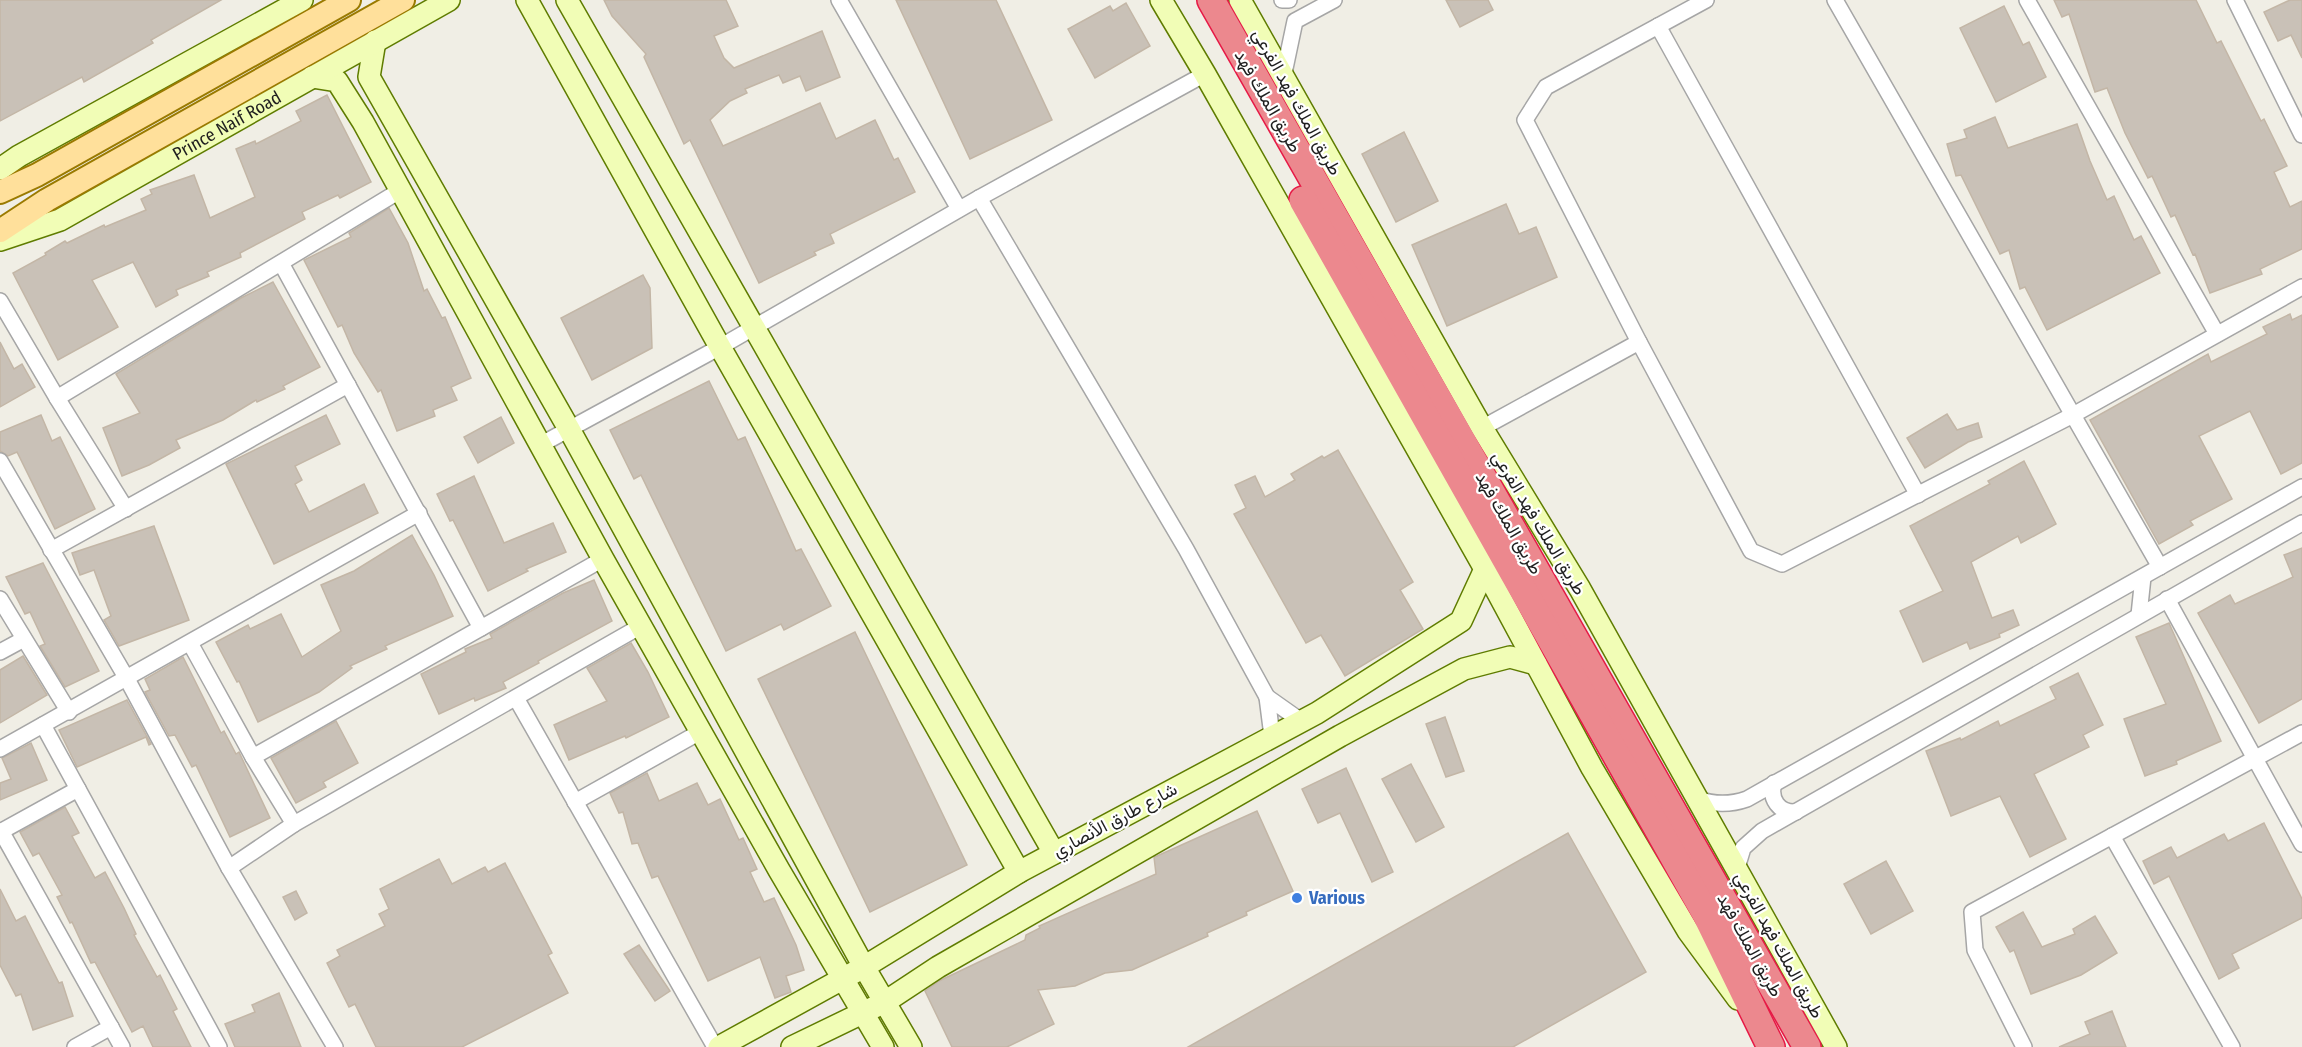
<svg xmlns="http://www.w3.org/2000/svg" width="2302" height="1047" font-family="'Fira Sans Condensed',Vazirmatn,sans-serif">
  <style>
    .building { fill: #c9c1b7; stroke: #c3b6a6; stroke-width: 1.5 }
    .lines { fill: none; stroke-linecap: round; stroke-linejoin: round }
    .street-casing { stroke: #a6a6a6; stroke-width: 18 }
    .secondary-casing { stroke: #5f7c00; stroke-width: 24 }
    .primary-casing { stroke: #9a7a00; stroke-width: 26 }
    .highway-casing { stroke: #e61a46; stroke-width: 30 }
    .street { stroke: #fff; stroke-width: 15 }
    .secondary { stroke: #f1fdb6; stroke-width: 21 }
    .primary { stroke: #ffe09b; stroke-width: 22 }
    .highway { stroke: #ec888e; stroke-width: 27 }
    .shop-dot { fill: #3f7fe0; stroke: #fff; stroke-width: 2 }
    .labels { text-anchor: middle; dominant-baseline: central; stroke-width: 4.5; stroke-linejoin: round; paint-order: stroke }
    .street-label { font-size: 18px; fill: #1f1f1f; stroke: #fff }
    .shop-label { font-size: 18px; font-weight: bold; fill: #366cbe; stroke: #fff; text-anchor: start }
  </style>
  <rect width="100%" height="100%" fill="#f0eee5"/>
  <g class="building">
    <polygon points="0,0 221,0 151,40 153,43 84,82 82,77 0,121"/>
    <polygon points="604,0 726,0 738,26 714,36 724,58 734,68 822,31 840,77 806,91 800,76 783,83 779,75 745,89 747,93 730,101 710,120 723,146 820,103 836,139 875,120 894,160 898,158 915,192 830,234 834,243 814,252 816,255 759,283 690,140 684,144 644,57 646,54 612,16"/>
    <polygon points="896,0 996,0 1052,120 970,159"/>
    <polygon points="1446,0 1488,0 1493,10 1460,27"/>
    <polygon points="2054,0 2196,0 2217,43 2221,41 2261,121 2264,119 2287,166 2274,172 2290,207 2302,201 2302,249 2260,269 2262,274 2210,293 2195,254 2193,255 2175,215 2171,217 2152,176 2148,178 2125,133 2107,88 2095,92 2069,14 2062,17"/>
    <polygon points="2290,0 2302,0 2302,58 2291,35 2278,41 2264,12"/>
    <polygon points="1126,3 1150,46 1095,78 1068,29 1110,6 1113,11"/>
    <polygon points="2004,6 2023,45 2029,42 2046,77 1996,102 1960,28"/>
    <polygon points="327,95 371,182 340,198 338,195 302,212 305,219 240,253 241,257 207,272 209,276 176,290 178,295 156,307 133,262 92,280 118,327 58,360 13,273 46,255 45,253 65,241 67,243 104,225 105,227 146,210 141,199 152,194 150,190 194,175 210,218 255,197 236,149 255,141 256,144 301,121 296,111"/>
    <polygon points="1995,117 2008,148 2077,124 2090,161 2107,200 2114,196 2134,240 2141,236 2160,273 2047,330 2025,287 2020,289 2009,250 2000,254 1961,175 1956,176 1947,144 1967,138 1964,130"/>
    <polygon points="1404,132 1438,201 1396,222 1362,154"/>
    <polygon points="1506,204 1519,234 1536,227 1557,277 1447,326 1412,245"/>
    <polygon points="389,208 408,243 424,291 427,289 442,318 445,317 471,378 451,387 457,400 433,410 435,416 397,431 381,390 378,392 354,353 342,325 338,327 304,260 351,237 349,233"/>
    <polygon points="643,275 650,288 652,348 592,380 561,318"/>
    <polygon points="273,282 320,367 283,386 285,389 257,402 256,400 223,420 176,440 180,448 149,465 122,476 103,428 140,413 116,374 241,298"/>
    <polygon points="2290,314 2292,320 2302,315 2302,463 2281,474 2250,411 2199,436 2232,499 2190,521 2193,525 2159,544 2090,420 2208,354 2211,362 2267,334 2263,327"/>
    <polygon points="0,342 14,369 22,364 35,387 0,407"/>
    <polygon points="709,381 738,440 745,437 796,551 801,549 831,606 784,630 781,624 726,651 641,475 634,479 610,430"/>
    <polygon points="1947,414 1957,430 1978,423 1982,437 1968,442 1925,468 1907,438"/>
    <polygon points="41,415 52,441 60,437 95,509 55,529 17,452 8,456 0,451 0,432"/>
    <polygon points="326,415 340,444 295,466 302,480 295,484 309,512 364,484 378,513 274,564 226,464"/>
    <polygon points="501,417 514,443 478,463 464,437"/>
    <polygon points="1338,450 1413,582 1400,590 1423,629 1345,676 1321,635 1306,643 1234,514 1246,508 1235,485 1255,476 1265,497 1295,480 1291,474 1322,456 1324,458"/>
    <polygon points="2024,461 2056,524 2021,543 2018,536 1971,562 1992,618 2013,610 2019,625 1999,634 2000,637 1970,649 1967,642 1923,662 1900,611 1943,591 1910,526 1990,484 1988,481"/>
    <polygon points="474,476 504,543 553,523 566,552 526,569 528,571 488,591 453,520 450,521 437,494"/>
    <polygon points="154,526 189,620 119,646 104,620 111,616 94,570 80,575 72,553"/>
    <polygon points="412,535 434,575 453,616 385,646 387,649 350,666 352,668 319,692 258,722 239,681 237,682 216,642 248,625 250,629 281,614 302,657 341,631 321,585 354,571"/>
    <polygon points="2302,548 2302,699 2259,723 2198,613 2230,595 2235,604 2293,577 2284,555"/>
    <polygon points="43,563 99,671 65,687 40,646 45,644 30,612 25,614 6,577"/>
    <polygon points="594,580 612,621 538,661 539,663 503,682 506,688 475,701 474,698 439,714 421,674 466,652 465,649 492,638 490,634 563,593"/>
    <polygon points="2169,623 2221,741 2176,761 2177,764 2145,776 2124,719 2166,704 2136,637"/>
    <polygon points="855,632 967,865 870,912 758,679"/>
    <polygon points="631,643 648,672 669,717 626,738 625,736 569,760 554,725 607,701 587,668"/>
    <polygon points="23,656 47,695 0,723 0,670"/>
    <polygon points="183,657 221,733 224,731 236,754 239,752 270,818 230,837 196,765 192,767 175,735 169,736 145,692 150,690 145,679"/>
    <polygon points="2078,673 2103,725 2083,735 2089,747 2034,774 2066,839 2030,857 2000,796 1951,816 1926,751 1960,738 1961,740 1998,721 2000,726 2056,699 2050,687"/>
    <polygon points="127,700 151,744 149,745 146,737 77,767 59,730"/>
    <polygon points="1445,717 1464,771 1446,777 1426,724"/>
    <polygon points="336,721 358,763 323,782 326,787 296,803 271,758"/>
    <polygon points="31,743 47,780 0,800 0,783 11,779 2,758"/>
    <polygon points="1411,764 1444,827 1416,842 1382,779"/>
    <polygon points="1346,768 1393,872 1372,882 1340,813 1318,823 1302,789"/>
    <polygon points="647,773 659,801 697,783 708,805 720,799 739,840 743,838 757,869 750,872 764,902 774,898 796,945 804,970 786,976 791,992 775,998 760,957 708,981 658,876 652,878 638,843 632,844 623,812 619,813 610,793"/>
    <polygon points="65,807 79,833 72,836 95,878 105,872 124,908 136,934 134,935 157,977 160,975 177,1009 173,1011 191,1047 153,1047 143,1026 132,1032 95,962 91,963 72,922 70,923 57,897 62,895 39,853 33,856 20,832"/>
    <polygon points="1257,811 1293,891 1246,912 1247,915 1207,933 1208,936 1132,970 1105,973 1075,986 1038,990 1054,1024 1007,1047 952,1047 925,991 939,981 1025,940 1026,935 1040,928 1039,926 1156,874 1154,857 1157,856"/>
    <polygon points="2264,823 2302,899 2302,918 2232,954 2239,968 2219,979 2169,876 2154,884 2143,861 2171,847 2177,858 2224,834 2228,841"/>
    <polygon points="1568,833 1646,972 1513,1047 1188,1047"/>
    <polygon points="439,859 452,884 485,867 488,872 505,863 552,953 548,955 568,993 462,1047 376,1047 355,1004 349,1007 327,963 340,956 337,950 385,926 379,914 389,909 380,889"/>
    <polygon points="1886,861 1913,911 1871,934 1844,884"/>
    <polygon points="0,889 16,921 25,916 59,983 62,982 73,1016 33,1030 21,994 16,996 0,965"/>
    <polygon points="296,891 307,913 295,920 283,897"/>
    <polygon points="2023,912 2042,947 2075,934 2073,929 2095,916 2117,953 2081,975 2031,994 2014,950 2010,952 1996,927"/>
    <polygon points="639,945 670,991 655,1001 624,954"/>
    <polygon points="279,993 301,1047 235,1047 225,1024 255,1012 252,1005"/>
    <polygon points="2112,1011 2126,1047 2059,1047 2090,1034 2085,1022"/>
  </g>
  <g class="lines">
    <defs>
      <g id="street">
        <polyline points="839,0 959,209"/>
        <polyline points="1282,0 1289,0"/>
        <polyline points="1706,0 1546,87 1525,120 1639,342 1751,551 1782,564 2073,415 2302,287"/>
        <polyline points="1835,0 2160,567"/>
        <polyline points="2027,0 2217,334"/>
        <polyline points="2235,0 2302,135"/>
        <polyline points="1658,26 1918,495"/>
        <polyline points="1283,78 1295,21 1334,0"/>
        <polyline points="979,198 1186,549 1267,697"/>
        <polyline points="281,263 481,628"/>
        <polyline points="0,301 57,398 126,509"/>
        <polyline points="57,398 401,190"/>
        <polyline points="1482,428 1639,342"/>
        <polyline points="540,445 720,347 979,198 1205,74"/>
        <polyline points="0,461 127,679 229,868 335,1047"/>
        <polyline points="51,550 348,385"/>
        <polyline points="0,599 69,712"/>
        <polyline points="2167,599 2302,844"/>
        <polyline points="2139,615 2143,577"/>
        <polyline points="190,643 253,757 294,824"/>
        <polyline points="0,652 24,639"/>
        <polyline points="516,698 715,1047"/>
        <polyline points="43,725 219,1047"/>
        <polyline points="1272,736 1267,697 1301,721"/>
        <polyline points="0,749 419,513"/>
        <polyline points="253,757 603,559"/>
        <path d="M1774 783C1769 799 1779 813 1796 812"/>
        <path d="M1698 799C1715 805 1730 805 1747 799L2302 487"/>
        <polyline points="575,802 700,732"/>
        <polyline points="1,831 122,1047"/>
        <polyline points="0,832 78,789"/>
        <polyline points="2112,836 2232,1047"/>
        <polyline points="229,868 294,824 641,626"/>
        <polyline points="1737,868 1743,848 1762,831 2302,523"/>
        <polyline points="75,1047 111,1027"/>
        <polyline points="2024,1047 1975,950 1972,912 2302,733"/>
      </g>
      <g id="secondary">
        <polyline points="527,0 720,347 1019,872"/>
        <polyline points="567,0 1054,853"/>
        <polyline points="1161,0 1205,74 1485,569 1592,768 1688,931 1738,999"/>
        <polyline points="1240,0 1482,428 1580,589 1836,1047"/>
        <polyline points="375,41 369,77 569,429 864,967 911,1047"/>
        <polyline points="312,77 337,81 363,122 603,559 779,870 883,1047"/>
        <polyline points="0,169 19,156 302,0"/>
        <path id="s1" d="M0 240 60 220 449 0"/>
        <polyline points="719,1047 864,967 1019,872 1317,713 1461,621 1485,569"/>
        <polyline points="792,1047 885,1002 938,967 1340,736 1464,669 1510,657 1536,664"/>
      </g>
      <g id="primary">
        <polyline points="0,192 37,175 349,0"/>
        <polyline points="0,231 47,200 403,0"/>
      </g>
      <g id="highway">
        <polyline points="1211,0 1807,1047"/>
        <polyline points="1303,200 1706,914 1771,1047"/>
      </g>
    </defs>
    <use href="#street" class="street-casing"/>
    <use href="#secondary" class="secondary-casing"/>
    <use href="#primary" class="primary-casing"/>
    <use href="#highway" class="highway-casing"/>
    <use href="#street" class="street"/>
    <use href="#secondary" class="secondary"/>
    <use href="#primary" class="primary"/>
    <use href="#highway" class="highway"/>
  </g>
  <circle class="shop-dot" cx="1297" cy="898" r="6"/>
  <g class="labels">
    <g class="street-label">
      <text transform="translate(1268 101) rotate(60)">طريق الملك فهد</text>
      <text transform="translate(1297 102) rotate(61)">طريق الملك فهد الفرعي</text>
      <text stroke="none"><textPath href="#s1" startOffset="255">Prince Naif Road</textPath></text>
      <text transform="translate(1509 523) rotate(60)">طريق الملك فهد</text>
      <text transform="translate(1539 523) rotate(59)">طريق الملك فهد الفرعي</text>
      <text transform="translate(1115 820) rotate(-28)">شارع طارق الأنصاري</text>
      <text transform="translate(1750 945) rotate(61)">طريق الملك فهد</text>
      <text transform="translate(1779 945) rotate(61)">طريق الملك فهد الفرعي</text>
    </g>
    <g class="shop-label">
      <text x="1309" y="898">Various</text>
    </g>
  </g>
</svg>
